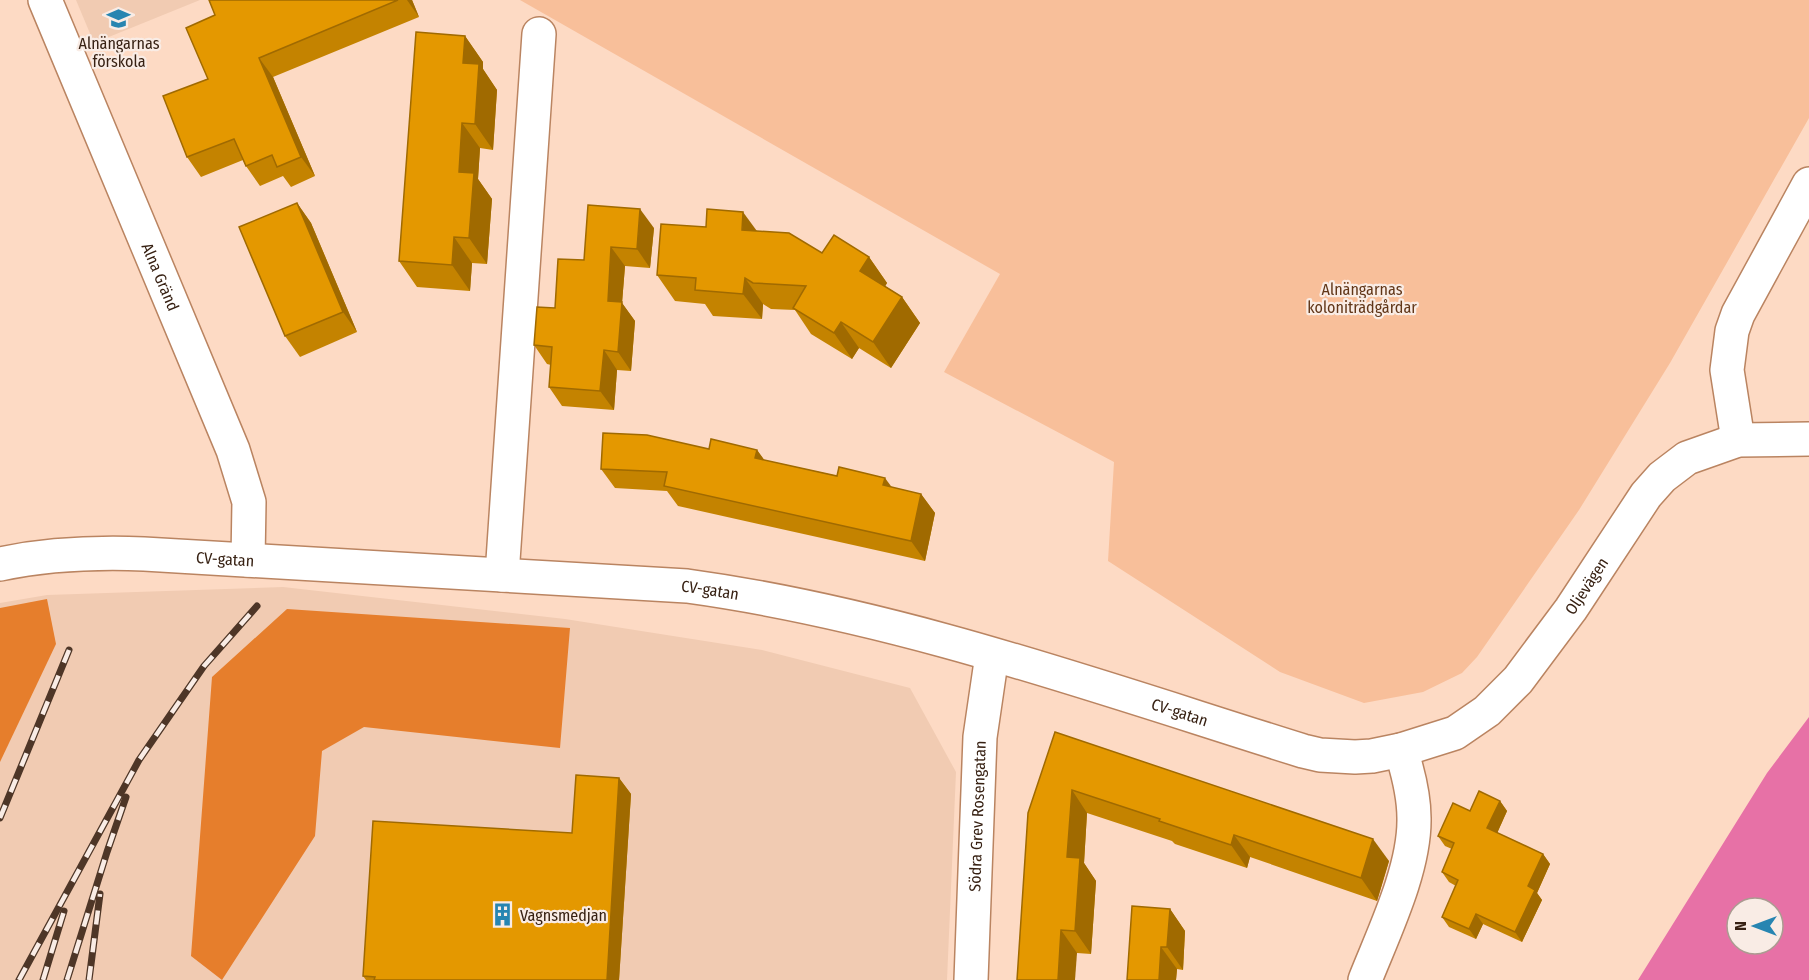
<svg xmlns="http://www.w3.org/2000/svg" width="1809" height="980" font-family="'Fira Sans Condensed',sans-serif">
  <style>
    .built { fill: #f1cbb2 }
    .green { fill: #f8bf9a }
    .forest { fill: #e67e2c }
    .water { fill: #e771a6; fill-rule: evenodd }
    .lines { fill: none; stroke-linecap: round; stroke-linejoin: round }
    .minor-casing { stroke: #ba8461; stroke-width: 36 }
    .minor { stroke: #fff; stroke-width: 33 }
    .rail-casing { stroke: #4e3627; stroke-width: 7 }
    .rail { stroke: #f9ece5; stroke-width: 4.5; stroke-dasharray: 14; stroke-linecap: butt }
    .wall { fill: #c48300 }
    .shaded-wall { fill: #a06a00 }
    .building { fill: #e49800; stroke: #a06a00; stroke-width: 1.5 }
    .labels { text-anchor: middle; dominant-baseline: central; stroke-width: 4.5; stroke-linejoin: round; paint-order: stroke }
    .poi-label { font-size: 16px; fill: #372113; stroke: #f9ece5 }
    .street-label { font-size: 16px; fill: #372113; stroke: #f9ece5 }
    .park-label { font-size: 16px; fill: #613618; stroke: #f9ece5 }
  </style>
  <rect width="100%" height="100%" fill="#fddac4"/>
  <g class="built">
    <polygon points="76,0 200,0 94,43"/>
    <polygon points="283,587 565,619 762,650 910,688 956,772 947,980 0,980 0,603 47,595"/>
  </g>
  <polygon class="green" points="520,0 1809,0 1809,118 1670,363 1579,510 1477,657 1462,673 1423,692 1364,703 1280,672 1108,561 1114,462 944,372 1000,274"/>
  <g class="forest">
    <polygon points="47,599 56,644 0,762 0,608"/>
    <polygon points="287,609 570,628 560,748 364,727 322,751 315,836 222,980 191,956 212,677"/>
  </g>
  <path class="water" d="M1809 717V980H1638L1767 773ZM1737 908H1773V944H1737Z"/>
  <g class="lines">
    <defs>
      <g id="minor">
        <path id="s1" d="M45 0 233 450 249 502 248 560"/>
        <polyline points="1738,440 1727,370 1732,331 1738,314 1809,184"/>
        <path id="s2" d="M0 564C48 554 95 552 144 554L687 586C898 615 1101 688 1303 751L1320 755 1355 757 1372 756 1401 750 1455 733 1487 711 1518 680 1571 609 1646 495 1662 477 1687 458 1738 440 1809 439"/>
        <polyline points="502,575 539,34"/>
        <path id="s3" d="M971 980 980 737 992 655"/>
        <path d="M1365 980C1384 932 1415 869 1414 818 1414 794 1408 772 1401 750"/>
      </g>
    </defs>
    <use href="#minor" class="minor-casing"/>
    <use href="#minor" class="minor"/>
    <defs>
      <g id="rail">
        <polyline points="0,818 69,650"/>
        <polyline points="19,980 139,760 204,666 257,606"/>
        <polyline points="43,980 64,911"/>
        <polyline points="67,980 107,852 126,797"/>
        <polyline points="89,980 100,894"/>
      </g>
    </defs>
    <use href="#rail" class="rail-casing"/>
    <use href="#rail" class="rail"/>
  </g>
  <g class="wall">
    <polygon points="209,0 412,0 419,17 273,77 315,176 291,187 283,176 260,186 246,166 243,160 201,177 187,157 208,79 215,15"/>
    <polygon points="465,36 483,62 483,69 497,90 493,150 480,148 478,179 492,199 487,264 472,263 470,291 417,287 399,261"/>
    <polygon points="297,203 311,223 357,332 300,357 285,336"/>
    <polygon points="706,227 757,231 822,253 869,257 887,283 885,286 902,297 920,323 891,368 859,348 852,359 811,334 795,310 771,309 763,304 762,319 713,316 705,304 675,301 657,275"/>
    <polygon points="654,228 650,268 625,266 622,303 635,321 631,371 617,370 614,410 562,406 549,387 551,365 547,364 534,345 555,308 584,260"/>
    <polygon points="709,449 757,450 764,460 921,494 935,513 925,561 678,506 667,491 615,488 601,469"/>
    <polygon points="1055,732 1389,861 1377,901 1250,857 1247,868 1175,844 1172,841 1087,813 1084,863 1096,881 1091,954 1077,953 1017,980"/>
    <polygon points="619,778 631,794 619,980 366,980 363,976 572,833"/>
    <polygon points="1500,801 1507,811 1497,833 1543,854 1550,864 1537,893 1542,900 1522,942 1483,924 1476,939 1449,927 1442,917 1456,886 1449,882 1442,872 1452,849 1445,846 1438,836"/>
    <polygon points="1170,909 1185,931 1183,970 1177,969 1176,980 1127,980"/>
  </g>
  <g class="shaded-wall">
    <polygon points="407,0 412,0 419,17"/>
    <polygon points="465,36 483,62 483,69 497,90 493,150 475,124 463,63"/>
    <polygon points="259,58 273,77 315,176 301,157"/>
    <polygon points="462,123 480,148 478,179 492,199 487,264 469,238 459,172"/>
    <polygon points="297,203 311,223 357,332 343,312"/>
    <polygon points="640,209 654,228 650,268 637,249"/>
    <polygon points="743,212 762,238 742,230"/>
    <polygon points="454,237 472,263 470,291 452,265"/>
    <polygon points="611,247 625,266 622,303 635,321 631,371 618,352 608,301"/>
    <polygon points="869,257 887,283 879,297 860,271"/>
    <polygon points="745,278 763,304 762,319 743,294"/>
    <polygon points="902,297 920,323 891,368 873,342"/>
    <polygon points="841,322 859,348 852,359 834,333"/>
    <polygon points="604,350 617,370 614,410 600,391"/>
    <polygon points="757,450 771,469 755,458"/>
    <polygon points="885,478 899,497 883,485"/>
    <polygon points="921,494 935,513 925,561 911,541"/>
    <polygon points="619,778 631,794 619,980 607,980"/>
    <polygon points="1072,790 1087,813 1084,863 1096,881 1091,954 1075,931 1067,857"/>
    <polygon points="1500,801 1507,811 1495,838 1487,828"/>
    <polygon points="1234,835 1250,857 1247,868 1231,845"/>
    <polygon points="1373,839 1389,861 1377,901 1361,878"/>
    <polygon points="1543,854 1550,864 1537,893 1542,900 1522,942 1515,932 1528,886"/>
    <polygon points="1170,909 1185,931 1183,970 1167,947"/>
    <polygon points="1476,914 1483,924 1476,939 1469,929"/>
    <polygon points="1061,930 1077,953 1075,980 1058,980"/>
    <polygon points="1161,947 1177,969 1176,980 1159,980"/>
  </g>
  <g class="building">
    <polygon points="209,0 398,0 259,58 301,157 277,167 272,155 246,166 234,139 187,157 163,96 208,79 186,28 215,15"/>
    <polygon points="416,32 465,36 463,63 479,64 475,124 462,123 459,172 474,173 469,238 454,237 452,265 399,261"/>
    <polygon points="297,203 343,312 285,336 239,227"/>
    <polygon points="588,205 640,209 637,249 611,247 608,301 622,302 618,352 604,350 600,391 549,387 552,347 534,345 537,307 555,308 558,259 584,260"/>
    <polygon points="707,209 743,212 742,230 789,233 822,253 834,235 869,257 860,271 902,297 873,342 841,322 834,333 793,308 806,286 753,283 745,278 743,294 695,290 696,278 657,275 661,224 706,227"/>
    <polygon points="603,433 647,435 709,449 711,439 757,450 755,458 837,476 839,467 885,478 883,485 921,494 911,541 664,486 667,472 601,469"/>
    <polygon points="1055,732 1373,839 1361,878 1234,835 1231,845 1159,821 1160,819 1072,790 1067,857 1080,858 1075,931 1061,930 1058,980 1017,980 1028,813"/>
    <polygon points="576,775 619,778 607,980 374,980 375,977 363,976 373,821 572,833"/>
    <polygon points="1479,791 1500,801 1487,828 1543,854 1528,886 1535,890 1515,932 1476,914 1469,929 1442,917 1458,880 1442,872 1454,843 1438,836 1453,803 1470,811"/>
    <polygon points="1132,906 1170,909 1167,947 1161,947 1159,980 1127,980"/>
  </g>
  <defs>
    <symbol id="school-bare" viewBox="-9 -9 18 18"><path d="M0-5L7-2L0 1L-7-2ZM-4 1L0 2.5L4 1V4Q0 6-4 4Z" fill="#2785b1" stroke="#f9ece5" stroke-width="2.5" paint-order="stroke"/></symbol>
    <symbol id="building-bare" viewBox="-9 -9 18 18"><path d="M-4-6H4V6H1V3H-1V6H-4ZM-2.5-4.3h1.7v1.8h-1.7ZM.8-4.3h1.7v1.8H.8ZM-2.5-1h1.7V.8h-1.7ZM.8-1h1.7V.8H.8Z" fill="#2785b1" stroke="#f9ece5" stroke-width="2.5" paint-order="stroke"/></symbol>
  </defs>
  <g fill-rule="evenodd">
    <use href="#school-bare" x="102" y="2" width="33" height="33"/>
    <use href="#building-bare" x="486" y="898" width="33" height="33"/>
  </g>
  <g class="labels">
    <g class="poi-label">
      <text x="119" y="43">Alnängarnas<tspan x="119" dy="18">förskola</tspan></text>
      <text x="520" y="915" text-anchor="start">Vagnsmedjan</text>
    </g>
    <g class="street-label">
      <text stroke="none"><textPath href="#s1" startOffset="300">Alna Gränd</textPath></text>
      <text stroke="none"><textPath href="#s2" startOffset="226">CV-gatan</textPath></text>
      <text stroke="none"><textPath href="#s2" startOffset="1682">Oljevägen</textPath></text>
      <text stroke="none"><textPath href="#s2" startOffset="712">CV-gatan</textPath></text>
      <text stroke="none"><textPath href="#s2" startOffset="1198">CV-gatan</textPath></text>
      <text stroke="none"><textPath href="#s3" startOffset="164">Södra Grev Rosengatan</textPath></text>
    </g>
    <g class="park-label">
      <text x="1362" y="289">Alnängarnas<tspan x="1362" dy="18">koloniträdgårdar</tspan></text>
    </g>
  </g>
  <g transform="translate(1755 926) rotate(270)"><circle r="28" fill="#f9ece5" stroke="#ab9b91" stroke-width="1.5"/>
  <path d="M0-4.5L10 22L0 15L-10 22Z" fill="#2785b1"/>
  <text y="-9" font-size="16" font-weight="bold" text-anchor="middle" fill="#372113">N</text>
  </g>
</svg>
